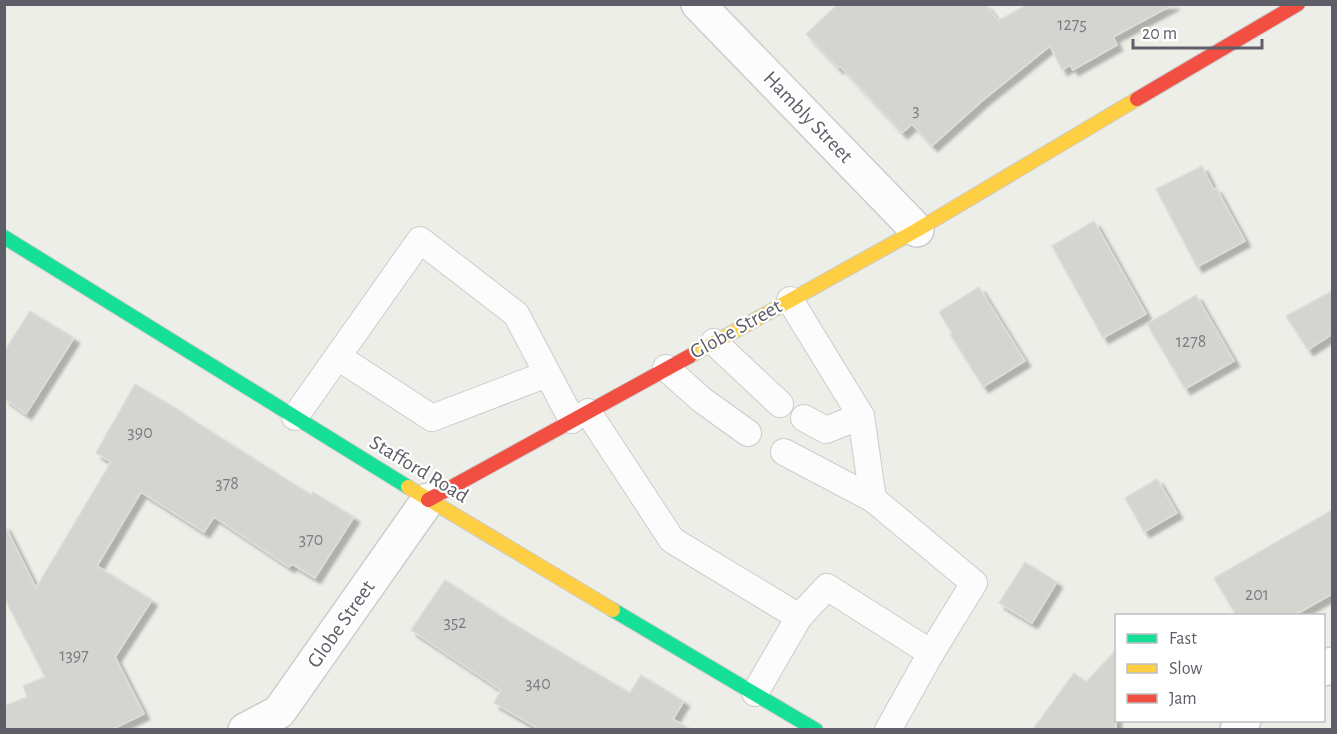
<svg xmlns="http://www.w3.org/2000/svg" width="1337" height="734" font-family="'Alegreya Sans',sans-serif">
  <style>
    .building { fill: #d4d5d1; stroke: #ddded7; stroke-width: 1.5; filter: url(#shadow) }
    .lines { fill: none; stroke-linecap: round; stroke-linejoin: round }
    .lane-casing { stroke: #ccc; stroke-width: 28 }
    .street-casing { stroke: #ccc; stroke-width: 36 }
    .fast-casing { stroke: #cbcbcc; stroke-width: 16 }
    .slow-casing { stroke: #cbcbcc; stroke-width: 16 }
    .jam-casing { stroke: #cbcbcc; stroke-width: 16 }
    .lane { stroke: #fcfcfc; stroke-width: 26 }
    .street { stroke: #fcfcfc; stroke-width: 33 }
    .fast { stroke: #16e098; stroke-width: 14 }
    .slow { stroke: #ffcf43; stroke-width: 14 }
    .jam { stroke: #f24e42; stroke-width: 14 }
    .labels { text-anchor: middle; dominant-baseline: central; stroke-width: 4.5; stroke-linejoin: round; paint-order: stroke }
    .number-label { font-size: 18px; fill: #7c7d82 }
    .street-label { font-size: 21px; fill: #5d5e67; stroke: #fff }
  </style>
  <defs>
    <filter id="shadow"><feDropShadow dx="5.5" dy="5.5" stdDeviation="1.5" flood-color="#0004"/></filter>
  </defs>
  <rect width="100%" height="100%" fill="#eeeee9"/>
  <g class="building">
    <polygon points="838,4 985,4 998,21 1028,4 1174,4 1113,37 1117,45 1073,70 1070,65 1062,70 1050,46 982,101 932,146 912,124 902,133 840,66 838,68 806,34"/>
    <polygon points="1202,166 1214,190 1216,188 1245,241 1197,267 1156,189"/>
    <polygon points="1094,221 1146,314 1103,338 1052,246"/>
    <polygon points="979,287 1025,361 983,387 950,334 952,333 939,312"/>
    <polygon points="1332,291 1332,334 1308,350 1286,316"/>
    <polygon points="1196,295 1234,361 1185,389 1147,324"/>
    <polygon points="30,311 74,338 26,414 4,398 4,352"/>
    <polygon points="135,384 185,414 185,415 311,495 313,492 354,517 315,578 292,564 289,567 214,517 204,532 141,492 97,566 152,600 115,657 144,714 113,729 4,729 4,706 27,697 23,686 45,677 4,597 4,524 36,588 111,462 96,453"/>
    <polygon points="1157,479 1177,513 1144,532 1125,498"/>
    <polygon points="1332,510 1332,594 1295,615 1236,615 1214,578"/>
    <polygon points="1025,562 1057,582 1032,623 999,603"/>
    <polygon points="445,580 510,622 630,693 641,675 684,701 673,719 690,729 539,729 494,703 501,690 411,630"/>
    <polygon points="1116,650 1116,729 1033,729 1074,673 1086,682"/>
  </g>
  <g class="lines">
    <defs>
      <g id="lane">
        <polyline points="790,300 861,416 873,499 974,583 931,653 888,730"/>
        <polyline points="714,342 780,404"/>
        <polyline points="338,357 432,418 547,374"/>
        <polyline points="666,368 702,400 748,433"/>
        <polyline points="588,412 672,540 799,617"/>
        <polyline points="295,417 420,240 516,314 572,420"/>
        <polyline points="804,418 826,430 861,416"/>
        <polyline points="784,452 873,499"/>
        <polyline points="755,693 799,617 827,587 931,653"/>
      </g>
      <g id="street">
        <polyline points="698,4 917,230"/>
        <polyline points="1324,669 1332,664"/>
        <polyline points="245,730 279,712 428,500"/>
        <polyline points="1237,730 1244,720"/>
      </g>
      <g id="fast">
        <polyline points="4,237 408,487"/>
        <polyline points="613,610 816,730"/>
      </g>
      <g id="slow">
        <polyline points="690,356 917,230 1137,99"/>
        <polyline points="408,487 613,610"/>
      </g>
      <g id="jam">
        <polyline points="1137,99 1298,4"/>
        <polyline points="428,500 690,356"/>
      </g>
    </defs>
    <use href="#lane" class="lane-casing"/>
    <use href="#street" class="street-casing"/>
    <use href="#fast" class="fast-casing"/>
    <use href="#slow" class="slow-casing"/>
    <use href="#jam" class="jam-casing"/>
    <use href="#lane" class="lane"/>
    <use href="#street" class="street"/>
    <use href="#fast" class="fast"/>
    <use href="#slow" class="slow"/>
    <use href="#jam" class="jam"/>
  </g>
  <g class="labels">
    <g class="number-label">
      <text x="1072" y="25">1275</text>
      <text x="916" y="111">3</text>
      <text x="1191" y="342">1278</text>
      <text x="140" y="433">390</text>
      <text x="227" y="484">378</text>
      <text x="311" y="540">370</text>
      <text x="1257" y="595">201</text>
      <text x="455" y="623">352</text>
      <text x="74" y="656">1397</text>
      <text x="538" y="684">340</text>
    </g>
    <g class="street-label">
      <text transform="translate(808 117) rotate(46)">Hambly Street</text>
      <text transform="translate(736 329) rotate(-29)">Globe Street</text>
      <text transform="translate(419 469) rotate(31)">Stafford Road</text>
      <text transform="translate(341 624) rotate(-55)">Globe Street</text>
    </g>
  </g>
  <rect width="1337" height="734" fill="none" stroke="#5d5e67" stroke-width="12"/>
  <rect x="1115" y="614" width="210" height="108" fill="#ffffff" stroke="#bebfc2" stroke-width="1.5"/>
  <rect x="1127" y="634" width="30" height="9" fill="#16e098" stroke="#bebfc2" stroke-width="1.5"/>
  <text x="1169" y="644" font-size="18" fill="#5d5e67">Fast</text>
  <rect x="1127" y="664" width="30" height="9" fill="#ffcf43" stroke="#bebfc2" stroke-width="1.5"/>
  <text x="1169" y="674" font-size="18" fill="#5d5e67">Slow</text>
  <rect x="1127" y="694" width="30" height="9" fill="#f24e42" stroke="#bebfc2" stroke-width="1.5"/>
  <text x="1169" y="704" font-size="18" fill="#5d5e67">Jam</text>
  <path d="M1133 39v9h129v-9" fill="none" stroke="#5d5e67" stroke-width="3"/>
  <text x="1142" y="39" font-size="18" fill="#5d5e67" stroke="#ffffff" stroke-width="4.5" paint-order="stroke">20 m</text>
</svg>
